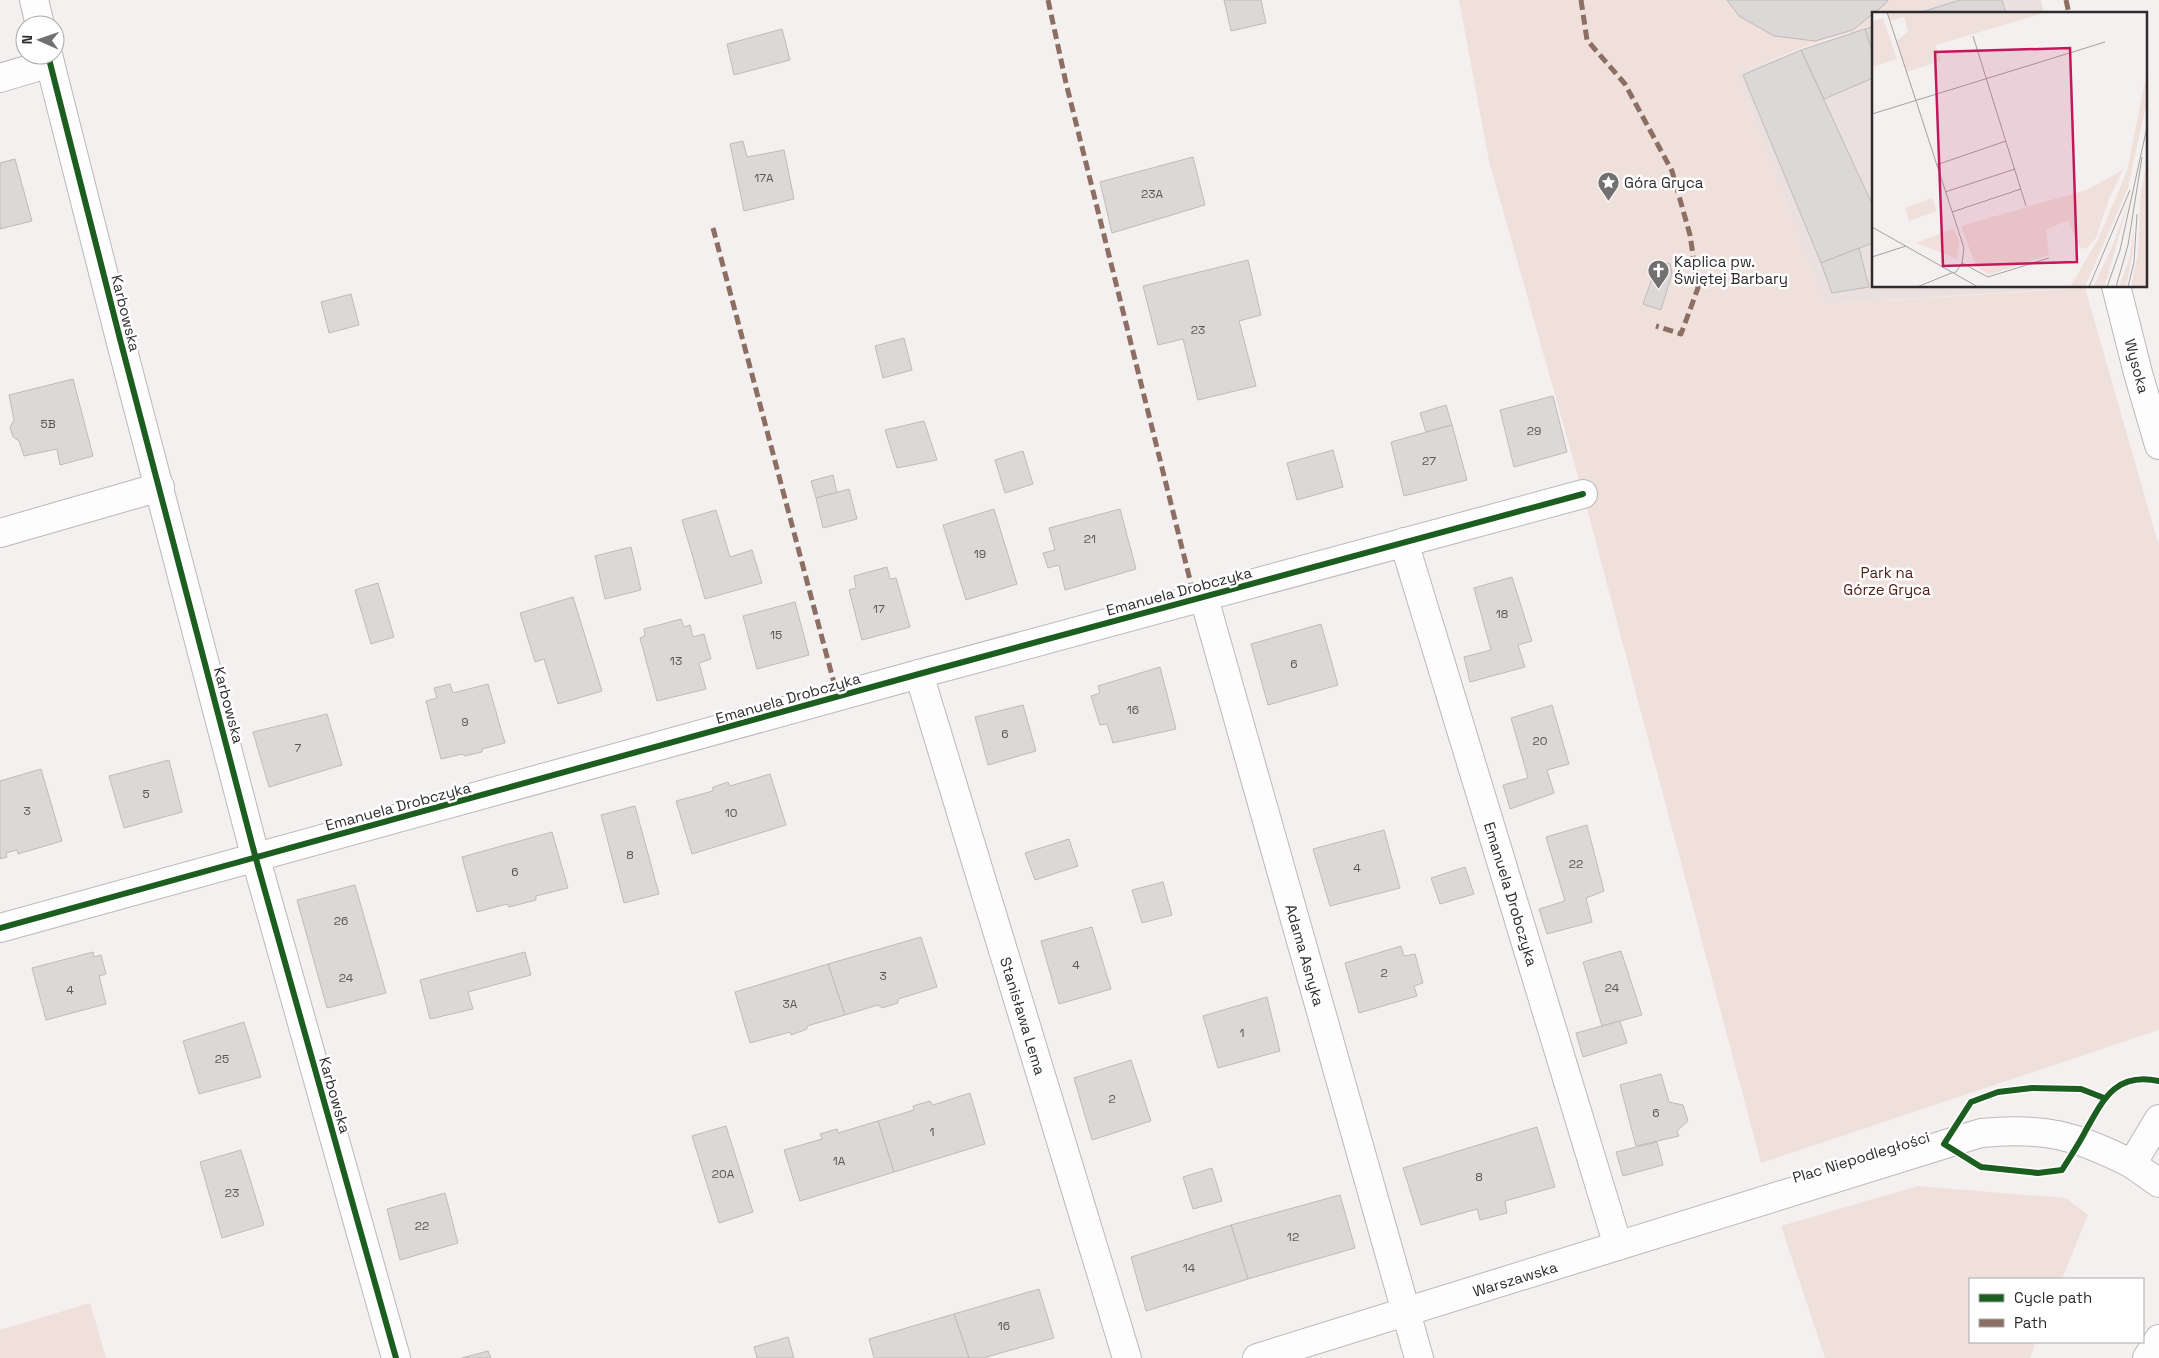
<svg xmlns="http://www.w3.org/2000/svg" width="2159" height="1358" font-family="'Space Grotesk',sans-serif">
  <style>
    .built { fill: #eae0df }
    .green { fill: #f0e0db }
    .building { fill: #dbd8d7; stroke: #bebbba }
    .lines { fill: none; stroke-linecap: round; stroke-linejoin: round }
    .minor-casing { stroke: #bbb8b7; stroke-width: 30 }
    .major-casing { stroke: #bbb8b7; stroke-width: 30 }
    .minor { stroke: #fdfdfd; stroke-width: 28 }
    .major { stroke: #fdfdfd; stroke-width: 28 }
    .quiet { stroke: #8d6e63; stroke-width: 5; stroke-dasharray: 10 5; stroke-linecap: butt }
    .cycleway-casing { stroke: #fffefe; stroke-width: 9 }
    .cycleway { stroke: #1b5e20; stroke-width: 6 }
    .labels { text-anchor: middle; dominant-baseline: central; stroke-width: 5; stroke-linejoin: round; paint-order: stroke }
    .number-label { font-size: 12px; fill: #5a5757 }
    .poi-label { font-size: 15px; fill: #2d2b2b; stroke: #fffefe; text-anchor: start }
    .street-label { font-size: 15px; fill: #2d2b2b; stroke: #fffefe }
    .park-label { font-size: 15px; fill: #4f1c11; stroke: #fffefe }
    .inset-road { fill: none; stroke: #a4a1a1; stroke-width: 1 }
    .view { fill: #c2185b; fill-opacity: 0.15; stroke: #c2185b; stroke-width: 2.5 }
    .inset-edge { fill: none; stroke: #2d2b2b; stroke-width: 2.5 }
  </style>
  <rect width="100%" height="100%" fill="#f4f0ef"/>
  <g class="built">
    <polygon points="1943,0 2041,0 2044,14 1902,14"/>
    <polygon points="1873,24 1873,286 2104,286 1824,304 1737,73"/>
  </g>
  <g class="green">
    <polygon points="1459,0 1943,0 1902,14 1873,14 1873,24 1802,48 1737,73 1824,304 2085,288 2159,546 2159,1030 1761,1163 1583,494 1489,161"/>
    <polygon points="1918,1186 2066,1198 2088,1215 2062,1279 1970,1279 1970,1342 2036,1342 2030,1358 1825,1358 1781,1226"/>
    <polygon points="90,1303 106,1358 0,1358 0,1330"/>
  </g>
  <g class="building">
    <polygon points="1224,0 1261,0 1266,23 1231,31"/>
    <polygon points="1727,0 1888,0 1885,4 1853,30 1815,41 1774,36 1739,16"/>
    <polygon points="1960,0 2002,0 2006,14 1915,14"/>
    <polygon points="1873,27 1873,54 1865,29"/>
    <polygon points="782,29 790,60 734,75 727,44"/>
    <polygon points="1865,29 1873,54 1873,78 1824,99 1801,50"/>
    <polygon points="1801,50 1873,206 1873,243 1821,263 1743,75"/>
    <polygon points="743,141 747,157 784,150 794,199 744,211 730,144"/>
    <polygon points="1193,157 1205,205 1112,233 1100,182"/>
    <polygon points="15,159 32,221 0,229 0,163"/>
    <polygon points="1859,248 1869,287 1832,293 1821,263"/>
    <polygon points="1248,260 1261,315 1239,321 1256,386 1198,400 1183,339 1158,345 1143,286"/>
    <polygon points="1663,262 1670,264 1672,273 1661,310 1643,304 1656,267"/>
    <polygon points="351,294 359,325 329,333 321,302"/>
    <polygon points="904,338 912,370 883,378 875,346"/>
    <polygon points="73,379 93,456 60,465 57,449 24,456 19,441 13,437 10,427 14,420 9,395"/>
    <polygon points="1553,396 1567,452 1514,467 1500,410"/>
    <polygon points="1446,405 1452,425 1426,432 1420,413"/>
    <polygon points="924,421 937,460 897,468 885,430"/>
    <polygon points="1452,425 1467,480 1404,496 1391,442"/>
    <polygon points="1333,450 1343,487 1297,500 1287,463"/>
    <polygon points="1023,451 1033,484 1005,493 995,460"/>
    <polygon points="833,475 837,493 816,498 811,481"/>
    <polygon points="849,489 857,519 823,528 816,498"/>
    <polygon points="994,509 1017,584 966,600 943,525"/>
    <polygon points="1120,509 1136,569 1065,590 1059,565 1048,568 1043,553 1055,550 1049,528"/>
    <polygon points="716,510 730,557 752,550 762,583 705,599 682,520"/>
    <polygon points="631,547 641,590 605,599 595,556"/>
    <polygon points="887,567 890,579 896,578 910,627 862,640 849,590 856,588 854,576"/>
    <polygon points="1512,577 1532,641 1518,645 1525,667 1470,682 1464,657 1491,650 1474,588"/>
    <polygon points="378,583 394,637 371,644 355,590"/>
    <polygon points="573,597 602,691 558,704 544,659 535,662 520,613"/>
    <polygon points="795,602 809,655 757,669 743,616"/>
    <polygon points="681,619 684,627 690,625 693,637 704,634 711,659 699,663 706,689 657,701 640,638 645,636 644,629"/>
    <polygon points="1321,624 1338,685 1268,705 1251,644"/>
    <polygon points="1160,667 1176,729 1113,743 1107,724 1100,725 1091,696 1100,693 1098,686"/>
    <polygon points="450,684 453,693 488,684 505,743 482,749 482,752 465,756 462,754 441,759 426,701 437,698 434,688"/>
    <polygon points="1023,705 1036,751 988,765 975,717"/>
    <polygon points="1552,705 1569,764 1547,770 1554,793 1510,809 1503,785 1528,778 1511,718"/>
    <polygon points="327,714 342,765 269,787 253,732"/>
    <polygon points="169,760 182,812 124,828 109,776"/>
    <polygon points="41,769 62,841 18,854 17,850 6,853 7,857 0,859 0,781"/>
    <polygon points="770,774 786,825 692,854 676,801 713,791 713,787 728,782 730,786"/>
    <polygon points="635,806 659,894 624,903 601,815"/>
    <polygon points="1587,825 1604,891 1586,898 1592,922 1547,934 1539,909 1565,901 1546,837"/>
    <polygon points="1384,830 1400,888 1330,906 1313,849"/>
    <polygon points="552,832 568,888 536,896 536,900 509,907 507,904 477,912 462,857"/>
    <polygon points="1069,839 1078,866 1035,880 1025,853"/>
    <polygon points="1465,867 1474,894 1440,904 1431,878"/>
    <polygon points="1163,882 1172,915 1142,923 1132,890"/>
    <polygon points="355,885 386,993 327,1008 297,900"/>
    <polygon points="1092,927 1111,989 1059,1004 1041,941"/>
    <polygon points="921,937 937,987 898,999 898,1003 882,1008 878,1005 845,1015 828,964"/>
    <polygon points="1401,946 1404,956 1415,954 1423,983 1414,986 1417,996 1359,1013 1345,963"/>
    <polygon points="1621,951 1642,1015 1602,1026 1583,962"/>
    <polygon points="93,952 94,957 101,955 106,974 99,976 106,1004 46,1020 32,968"/>
    <polygon points="525,952 531,975 468,992 473,1009 430,1019 420,980"/>
    <polygon points="828,964 845,1015 807,1026 807,1029 791,1035 790,1032 750,1043 735,992"/>
    <polygon points="1267,997 1280,1051 1218,1068 1203,1016"/>
    <polygon points="1620,1021 1627,1043 1583,1057 1576,1033"/>
    <polygon points="244,1022 261,1077 199,1094 183,1041"/>
    <polygon points="1131,1060 1151,1121 1092,1140 1074,1078"/>
    <polygon points="1661,1074 1669,1102 1683,1105 1688,1121 1677,1131 1679,1136 1636,1146 1620,1085"/>
    <polygon points="970,1093 985,1144 894,1172 878,1121 914,1110 913,1106 930,1101 933,1105"/>
    <polygon points="878,1121 894,1172 800,1201 784,1150 822,1139 820,1134 837,1129 838,1133"/>
    <polygon points="726,1126 753,1212 719,1223 692,1136"/>
    <polygon points="1537,1127 1555,1187 1505,1201 1507,1213 1480,1220 1477,1209 1421,1225 1403,1168"/>
    <polygon points="1657,1142 1663,1165 1623,1176 1616,1152"/>
    <polygon points="241,1150 264,1225 222,1238 200,1162"/>
    <polygon points="1212,1168 1222,1201 1193,1209 1183,1177"/>
    <polygon points="445,1193 458,1243 400,1260 387,1209"/>
    <polygon points="1340,1195 1355,1248 1248,1279 1231,1225"/>
    <polygon points="1231,1225 1248,1279 1146,1311 1131,1257"/>
    <polygon points="1039,1289 1054,1338 983,1358 969,1358 954,1314"/>
    <polygon points="954,1314 969,1358 874,1358 869,1339"/>
    <polygon points="788,1337 794,1358 757,1358 754,1347"/>
    <polygon points="488,1351 491,1358 462,1358"/>
  </g>
  <g class="lines">
    <defs>
      <g id="minor">
        <polyline points="34,0 40,25"/>
        <polyline points="48,55 120,339 256,859 396,1358"/>
        <polyline points="0,78 50,63"/>
        <polyline points="2116,286 2138,373 2159,445"/>
        <polyline points="0,533 160,487"/>
        <polyline points="1404,542 1618,1246"/>
        <polyline points="1204,598 1419,1358"/>
        <polyline points="919,674 1127,1358"/>
        <polyline points="0,928 919,674 1583,494"/>
        <polyline points="2159,1119 2132,1164 2159,1183"/>
        <path d="M1257 1358 1981 1133C2045 1127 2075 1135 2132 1164"/>
      </g>
      <polyline id="major" points="2147,1358 2159,1339"/>
    </defs>
    <use href="#minor" class="minor-casing"/>
    <use href="#major" class="major-casing"/>
    <use href="#minor" class="minor"/>
    <use href="#major" class="major"/>
    <g class="quiet">
      <polyline points="1048,0 1066,83 1195,600"/>
      <polyline points="1581,0 1587,40 1625,84 1672,171 1690,235 1698,288 1681,334 1656,326"/>
      <polyline points="2066,0 2069,14"/>
      <polyline points="713,228 838,698"/>
    </g>
    <defs>
      <g id="cycleway">
        <polyline points="48,55 120,339 256,859 396,1358"/>
        <polyline points="0,928 919,674 1583,494"/>
        <path d="M2104 1098 2081 1089 2032 1088 1998 1092 1971 1102 1944 1144 1981 1167 2038 1173 2062 1170C2070 1157 2079 1144 2086 1130 2104 1098 2116 1072 2159 1081"/>
      </g>
    </defs>
    <use href="#cycleway" class="cycleway-casing"/>
    <use href="#cycleway" class="cycleway"/>
  </g>
  <defs>
    <symbol id="sight-pin" viewBox="-11 -11 22 30"><path d="M0 17L-7.5 6A9.5 9.5 0 1 1 7.5 6Z" fill="#737070" stroke="#fffefe"/><path d="M0-6L1.8-2.2L6-1.7L2.9 1.2L3.7 5.4L0 3.3L-3.7 5.4L-2.9 1.2L-6-1.7L-1.8-2.2Z" fill="#fff"/></symbol>
    <symbol id="church-pin" viewBox="-11 -11 22 30"><path d="M0 17L-7.5 6A9.5 9.5 0 1 1 7.5 6Z" fill="#737070" stroke="#fffefe"/><path d="M-1.2-6h2.4v3.5h3.3v2.4h-3.3V6h-2.4V-.1h-3.3v-2.4h3.3Z" fill="#fff"/></symbol>
  </defs>
  <g fill-rule="evenodd">
    <use href="#sight-pin" x="1596" y="170" width="25" height="34"/>
    <use href="#church-pin" x="1646" y="258" width="25" height="34"/>
  </g>
  <g class="labels">
    <g class="number-label">
      <text x="764" y="178">17A</text>
      <text x="1152" y="194">23A</text>
      <text x="1198" y="330">23</text>
      <text x="48" y="424">5B</text>
      <text x="1534" y="431">29</text>
      <text x="1429" y="461">27</text>
      <text x="1090" y="539">21</text>
      <text x="980" y="554">19</text>
      <text x="879" y="609">17</text>
      <text x="1502" y="614">18</text>
      <text x="776" y="635">15</text>
      <text x="676" y="661">13</text>
      <text x="1294" y="664">6</text>
      <text x="1133" y="710">16</text>
      <text x="465" y="722">9</text>
      <text x="1005" y="734">6</text>
      <text x="1540" y="741">20</text>
      <text x="298" y="748">7</text>
      <text x="146" y="794">5</text>
      <text x="27" y="811">3</text>
      <text x="731" y="813">10</text>
      <text x="630" y="855">8</text>
      <text x="1576" y="864">22</text>
      <text x="1357" y="868">4</text>
      <text x="515" y="872">6</text>
      <text x="341" y="921">26</text>
      <text x="1076" y="965">4</text>
      <text x="1384" y="973">2</text>
      <text x="883" y="976">3</text>
      <text x="346" y="978">24</text>
      <text x="1612" y="988">24</text>
      <text x="70" y="990">4</text>
      <text x="790" y="1004">3A</text>
      <text x="1242" y="1033">1</text>
      <text x="222" y="1059">25</text>
      <text x="1112" y="1099">2</text>
      <text x="1656" y="1113">6</text>
      <text x="932" y="1132">1</text>
      <text x="839" y="1161">1A</text>
      <text x="723" y="1174">20A</text>
      <text x="1479" y="1177">8</text>
      <text x="232" y="1193">23</text>
      <text x="422" y="1226">22</text>
      <text x="1293" y="1237">12</text>
      <text x="1189" y="1268">14</text>
      <text x="1004" y="1326">16</text>
    </g>
    <g class="poi-label">
      <text x="1624" y="182">Góra Gryca</text>
      <text x="1674" y="261">Kaplica pw.<tspan x="1674" dy="17">Świętej Barbary</tspan></text>
    </g>
    <g class="street-label">
      <text transform="translate(126 313) rotate(76)">Karbowska</text>
      <text transform="translate(2137 366) rotate(75)">Wysoka</text>
      <text transform="translate(1179 591) rotate(-15)">Emanuela Drobczyka</text>
      <text transform="translate(788 698) rotate(-16)">Emanuela Drobczyka</text>
      <text transform="translate(229 705) rotate(75)">Karbowska</text>
      <text transform="translate(398 806) rotate(-15)">Emanuela Drobczyka</text>
      <text transform="translate(1511 894) rotate(73)">Emanuela Drobczyka</text>
      <text transform="translate(1305 955) rotate(74)">Adama Asnyka</text>
      <text transform="translate(1023 1016) rotate(73)">Stanisława Lema</text>
      <text transform="translate(335 1095) rotate(74)">Karbowska</text>
      <text transform="translate(1861 1157) rotate(-17)">Plac Niepodległości</text>
      <text transform="translate(1515 1279) rotate(-17)">Warszawska</text>
    </g>
    <g class="park-label">
      <text x="1887" y="572">Park na<tspan x="1887" dy="17">Górze Gryca</tspan></text>
    </g>
  </g>
  <g transform="translate(1872 12)">
    <rect width="275" height="275" fill="#f4f0ef"/>
    <path d="M15 0H165L169 2 64 33 69 49 34 60 24 29 36 20 32 5 18 9ZM11 6 25 47 0 55V10ZM275 59V89L256 176 213 275H198L226 227 255 159ZM275 145V275H259L266 240 268 187ZM251 158 237 187 224 226 214 237 207 235 196 208 174 218 177 243 117 263 104 254 89 214 214 178ZM60 186 65 199 37 209 33 196ZM257 189 234 270 232 275H221L240 235ZM262 215 261 240 254 275H247L257 247ZM82 216 87 230 85 247 44 231Z" fill="#f0e0db"/>
    <path class="inset-road" d="M15 0 92 236 90 251M101 24 154 194M0 102 233 30M64 153 134 129M73 180 143 157M80 200 149 177M0 215 106 275M0 245 34 234M83 261 90 251 116 265 177 246M45 275 82 260M217 275 258 178M235 275 248 238 275 115M244 275 256 233 270 145M256 275 262 250 265 202"/>
    <path class="view" d="M198 36 205 250 71 254 63 40Z"/>
    <rect width="275" height="275" class="inset-edge"/>
  </g>
  <rect x="1969" y="1278" width="175" height="65" fill="#fffefe" stroke="#abaaaa"/>
  <rect x="1979" y="1294" width="25" height="8" fill="#1b5e20" stroke="#abaaaa"/>
  <text x="2014" y="1303" font-size="15" fill="#2d2b2b">Cycle path</text>
  <rect x="1979" y="1319" width="25" height="8" fill="#8d6e63" stroke="#abaaaa"/>
  <text x="2014" y="1328" font-size="15" fill="#2d2b2b">Path</text>
  <g transform="translate(40 40) rotate(272)"><circle r="24" fill="#fffefe" stroke="#abaaaa"/>
  <path d="M0-4L9 19L0 12L-9 19Z" fill="#737070"/>
  <text y="-8" font-size="14" font-weight="bold" text-anchor="middle" fill="#2d2b2b">N</text>
  </g>
</svg>
